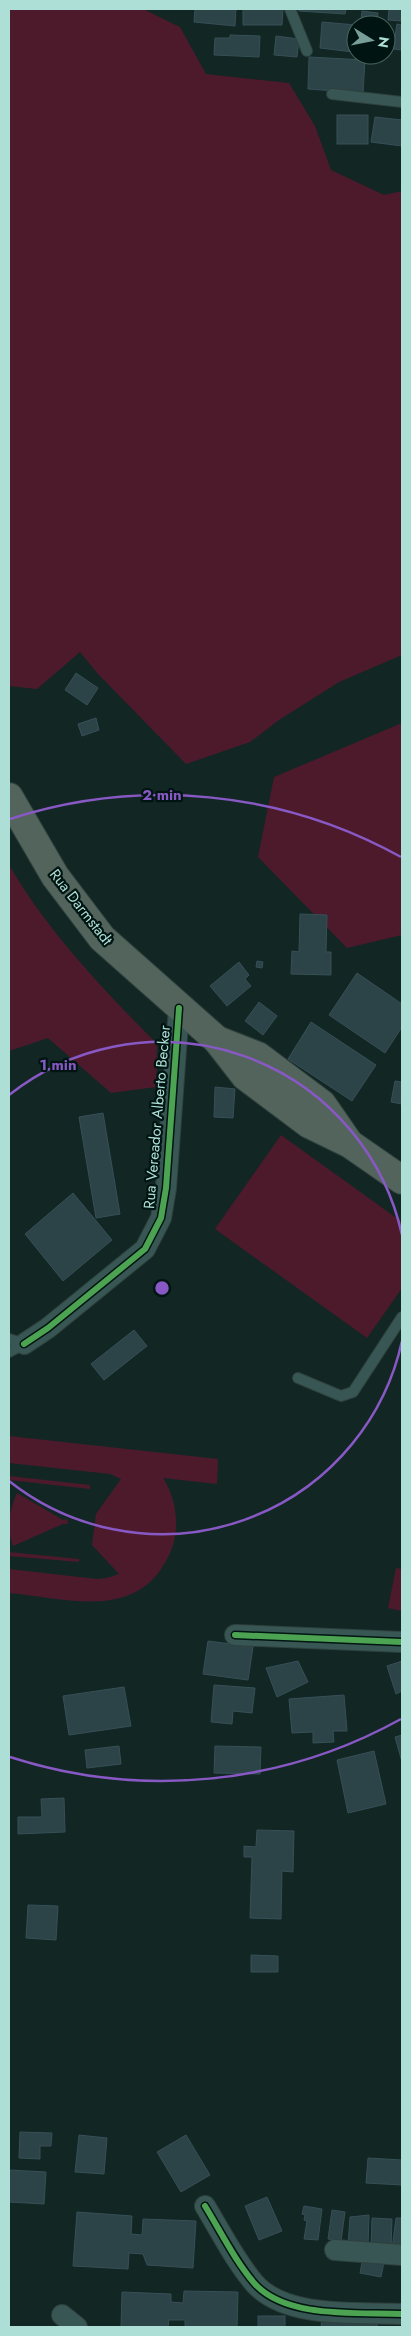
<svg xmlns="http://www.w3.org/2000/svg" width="411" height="2336" font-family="Jost,sans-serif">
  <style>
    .green { fill: #4d1a2c }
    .building { fill: #2c4348; stroke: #365057 }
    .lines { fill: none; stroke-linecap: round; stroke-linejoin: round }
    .service-casing { stroke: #2e413e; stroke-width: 12 }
    .minor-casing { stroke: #2e413e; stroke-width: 22 }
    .primary-casing { stroke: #2e413e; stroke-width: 30 }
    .service { stroke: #385754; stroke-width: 10 }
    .minor { stroke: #385754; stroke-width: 20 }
    .primary { stroke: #53645c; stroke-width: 28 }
    .cycleway-casing { stroke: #001512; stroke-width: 9 }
    .cycleway { stroke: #4ca352; stroke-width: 6 }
    .ring { fill: none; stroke: #8859c5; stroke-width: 2.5 }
    .labels { text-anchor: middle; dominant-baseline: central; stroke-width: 4.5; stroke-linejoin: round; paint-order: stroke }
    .street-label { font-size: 15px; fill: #aedfd7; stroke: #001512 }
    .centre { fill: #8859c5; stroke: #001512; stroke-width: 2.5 }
    .ring-label { font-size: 15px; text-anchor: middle; font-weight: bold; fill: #8859c5; stroke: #001512; stroke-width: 4.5; stroke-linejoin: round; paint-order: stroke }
  </style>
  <rect width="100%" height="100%" fill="#122624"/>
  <g class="green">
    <polygon points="9,9 143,9 180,27 206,74 289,83 315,126 331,170 384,195 402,191 402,655 339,682 279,720 250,742 186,764 98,674 80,652 37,689 9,686"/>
    <polygon points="402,723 402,935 347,948 258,857 274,777"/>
    <path d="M9 865C48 932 103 989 157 1044L156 1087 111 1093 48 1038 9 1051Z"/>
    <polygon points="281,1135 402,1222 402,1288 367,1338 215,1229"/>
    <path d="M9 1436 218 1459 217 1484 163 1478C176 1498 180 1525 172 1548 143 1623 72 1599 9 1593V1569L97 1579 107 1578 119 1574 92 1545 96 1514 121 1479 110 1474 9 1463Z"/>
    <polygon points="9,1476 90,1485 90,1489 9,1480"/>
    <path d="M17 1493 63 1520 67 1519 68 1524H63L13 1546C6 1527 9 1512 17 1493Z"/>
    <polygon points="9,1552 79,1559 79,1562 9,1556"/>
    <polygon points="396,1568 402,1569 402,1611 388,1608"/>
  </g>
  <g class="building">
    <polygon points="195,9 236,9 235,26 194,22"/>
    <polygon points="243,9 283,9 282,25 243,25"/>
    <polygon points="298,9 346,9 345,14 299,11"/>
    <polygon points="389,9 402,9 402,21 388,20"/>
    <polygon points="362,11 378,13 377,22 361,20"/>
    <polygon points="322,22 356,25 353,52 320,48"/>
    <polygon points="397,24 402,25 402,50 393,49"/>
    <polygon points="230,35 260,36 259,57 214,55 215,38 230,38"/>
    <polygon points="276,36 299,39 297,57 274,55"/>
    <polygon points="309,57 365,60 363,93 308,89"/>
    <rect x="337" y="115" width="31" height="29"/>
    <polygon points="375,117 402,120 402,146 371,142"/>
    <polygon points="76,673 98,688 87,705 65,690"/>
    <polygon points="96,718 99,730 82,736 78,724"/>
    <polygon points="300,914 327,915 326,952 331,952 331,975 291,974 292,951 299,952"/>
    <polygon points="257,961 263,962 262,968 256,967"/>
    <polygon points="239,962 249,975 245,979 251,986 227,1006 210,986"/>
    <polygon points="357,973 402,1004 402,1027 385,1053 329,1015"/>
    <polygon points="259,1002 277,1016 263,1035 245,1021"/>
    <polygon points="311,1022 376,1065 352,1101 288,1059"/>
    <polygon points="395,1081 402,1082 402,1104 391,1102"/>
    <polygon points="215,1087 235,1089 233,1118 214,1117"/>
    <polygon points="103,1113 120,1214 96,1218 79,1117"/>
    <polygon points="73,1193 112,1240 63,1281 25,1234"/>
    <polygon points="134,1330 147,1346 104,1380 91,1364"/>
    <polygon points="208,1641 253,1647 248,1680 203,1674"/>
    <polygon points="298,1661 308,1682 277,1697 266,1668"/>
    <polygon points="402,1661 402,1691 396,1694 387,1666"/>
    <polygon points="214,1685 255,1688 252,1713 233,1711 232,1724 211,1722"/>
    <polygon points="124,1687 131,1726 69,1735 63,1696"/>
    <polygon points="344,1695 347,1731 333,1731 334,1742 313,1743 313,1732 292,1733 289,1699"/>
    <polygon points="402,1735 402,1762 395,1737"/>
    <polygon points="119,1746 121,1764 87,1768 85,1750"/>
    <polygon points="215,1746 261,1747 260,1774 214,1773"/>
    <polygon points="374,1751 386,1804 348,1813 337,1760"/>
    <polygon points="64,1798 65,1832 18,1834 18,1817 42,1817 41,1799"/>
    <polygon points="257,1830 294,1831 293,1872 282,1871 281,1919 250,1918 252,1857 244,1857 244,1846 256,1847"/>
    <polygon points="28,1905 58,1906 56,1940 26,1938"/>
    <polygon points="251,1955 278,1956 278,1972 251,1972"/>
    <polygon points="20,2132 52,2133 51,2146 40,2146 40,2159 19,2158"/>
    <polygon points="79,2135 107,2138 104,2174 75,2172"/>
    <polygon points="186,2135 210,2175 181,2192 157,2152"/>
    <polygon points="368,2158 402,2160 402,2185 366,2183"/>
    <polygon points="9,2170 46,2172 44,2204 9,2202"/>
    <polygon points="267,2197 282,2231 259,2240 245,2206"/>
    <polygon points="304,2206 322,2209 318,2240 304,2239 307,2221 304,2220 305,2215 302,2214"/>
    <polygon points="332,2210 345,2212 341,2241 328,2239"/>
    <polygon points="77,2212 132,2216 131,2234 142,2235 143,2219 196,2221 193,2268 147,2265 143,2254 129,2253 128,2269 73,2266"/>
    <polygon points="369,2215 368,2246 348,2246 350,2217"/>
    <polygon points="372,2218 392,2219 391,2248 371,2247"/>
    <polygon points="396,2218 402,2218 402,2250 392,2249"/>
    <polygon points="363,2257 384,2262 381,2277 360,2273"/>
    <polygon points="184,2291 238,2292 237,2327 185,2327 185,2320 169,2320 168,2327 121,2327 122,2292 171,2294 171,2302 183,2303"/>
    <rect x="258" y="2316" width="27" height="11"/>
    <polygon points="322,2317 377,2322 377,2327 321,2327"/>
  </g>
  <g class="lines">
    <defs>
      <g id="service">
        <polyline points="290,9 307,51"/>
        <polyline points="332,94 402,102"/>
        <polyline points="9,1339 24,1344"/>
        <polyline points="9,1352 24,1344"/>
        <polyline points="298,1378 341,1396 353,1392 402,1317"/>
      </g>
      <g id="minor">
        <polyline points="24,1344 48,1328 145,1249 161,1218 166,1188 179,1008"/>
        <polyline points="235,1635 402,1642"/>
        <path d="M205 2206C221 2232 235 2261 255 2284 287 2319 358 2312 402 2314"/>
        <polyline points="335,2250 402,2255"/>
        <polyline points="62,2315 77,2327"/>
      </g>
      <g id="primary">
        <polyline points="9,797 55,876 102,938 217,1040 245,1076 309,1124 350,1144 402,1180"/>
        <polyline points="217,1040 258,1056 322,1104 349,1143"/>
      </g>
    </defs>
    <use href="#service" class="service-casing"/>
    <use href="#minor" class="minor-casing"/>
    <use href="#primary" class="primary-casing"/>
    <use href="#service" class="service"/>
    <use href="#minor" class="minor"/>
    <use href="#primary" class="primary"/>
    <defs>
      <g id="cycleway">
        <polyline points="24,1344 48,1328 145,1249 161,1218 166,1188 179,1008"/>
        <polyline points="235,1635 402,1642"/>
        <path d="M205 2206C221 2232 235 2261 255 2284 287 2319 358 2312 402 2314"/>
      </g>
    </defs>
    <use href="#cycleway" class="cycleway-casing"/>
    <use href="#cycleway" class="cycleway"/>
  </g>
  <g class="ring">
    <path d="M402 1341A246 246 0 0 1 9 1481M9 1095A246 246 0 0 1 402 1235"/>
    <path d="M401 1719A493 493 0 0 1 10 1757M10 819A493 493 0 0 1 401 857"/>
  </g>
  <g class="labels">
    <g class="street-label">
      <text transform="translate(81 907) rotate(52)">Rua Darmstadt</text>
      <text transform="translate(157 1117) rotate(-85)">Rua Vereador Alberto Becker</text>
    </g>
  </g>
  <circle cx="162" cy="1288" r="8" class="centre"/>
  <g class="ring-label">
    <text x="162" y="800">2 min</text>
    <text x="58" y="1070">1 min</text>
  </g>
  <rect width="411" height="2336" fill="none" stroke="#aedfd7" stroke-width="20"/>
  <g transform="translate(371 40) rotate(100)"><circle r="24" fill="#001512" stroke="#466661"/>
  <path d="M0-4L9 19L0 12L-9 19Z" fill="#779e98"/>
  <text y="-8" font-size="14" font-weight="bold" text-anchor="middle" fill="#aedfd7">N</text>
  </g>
</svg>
